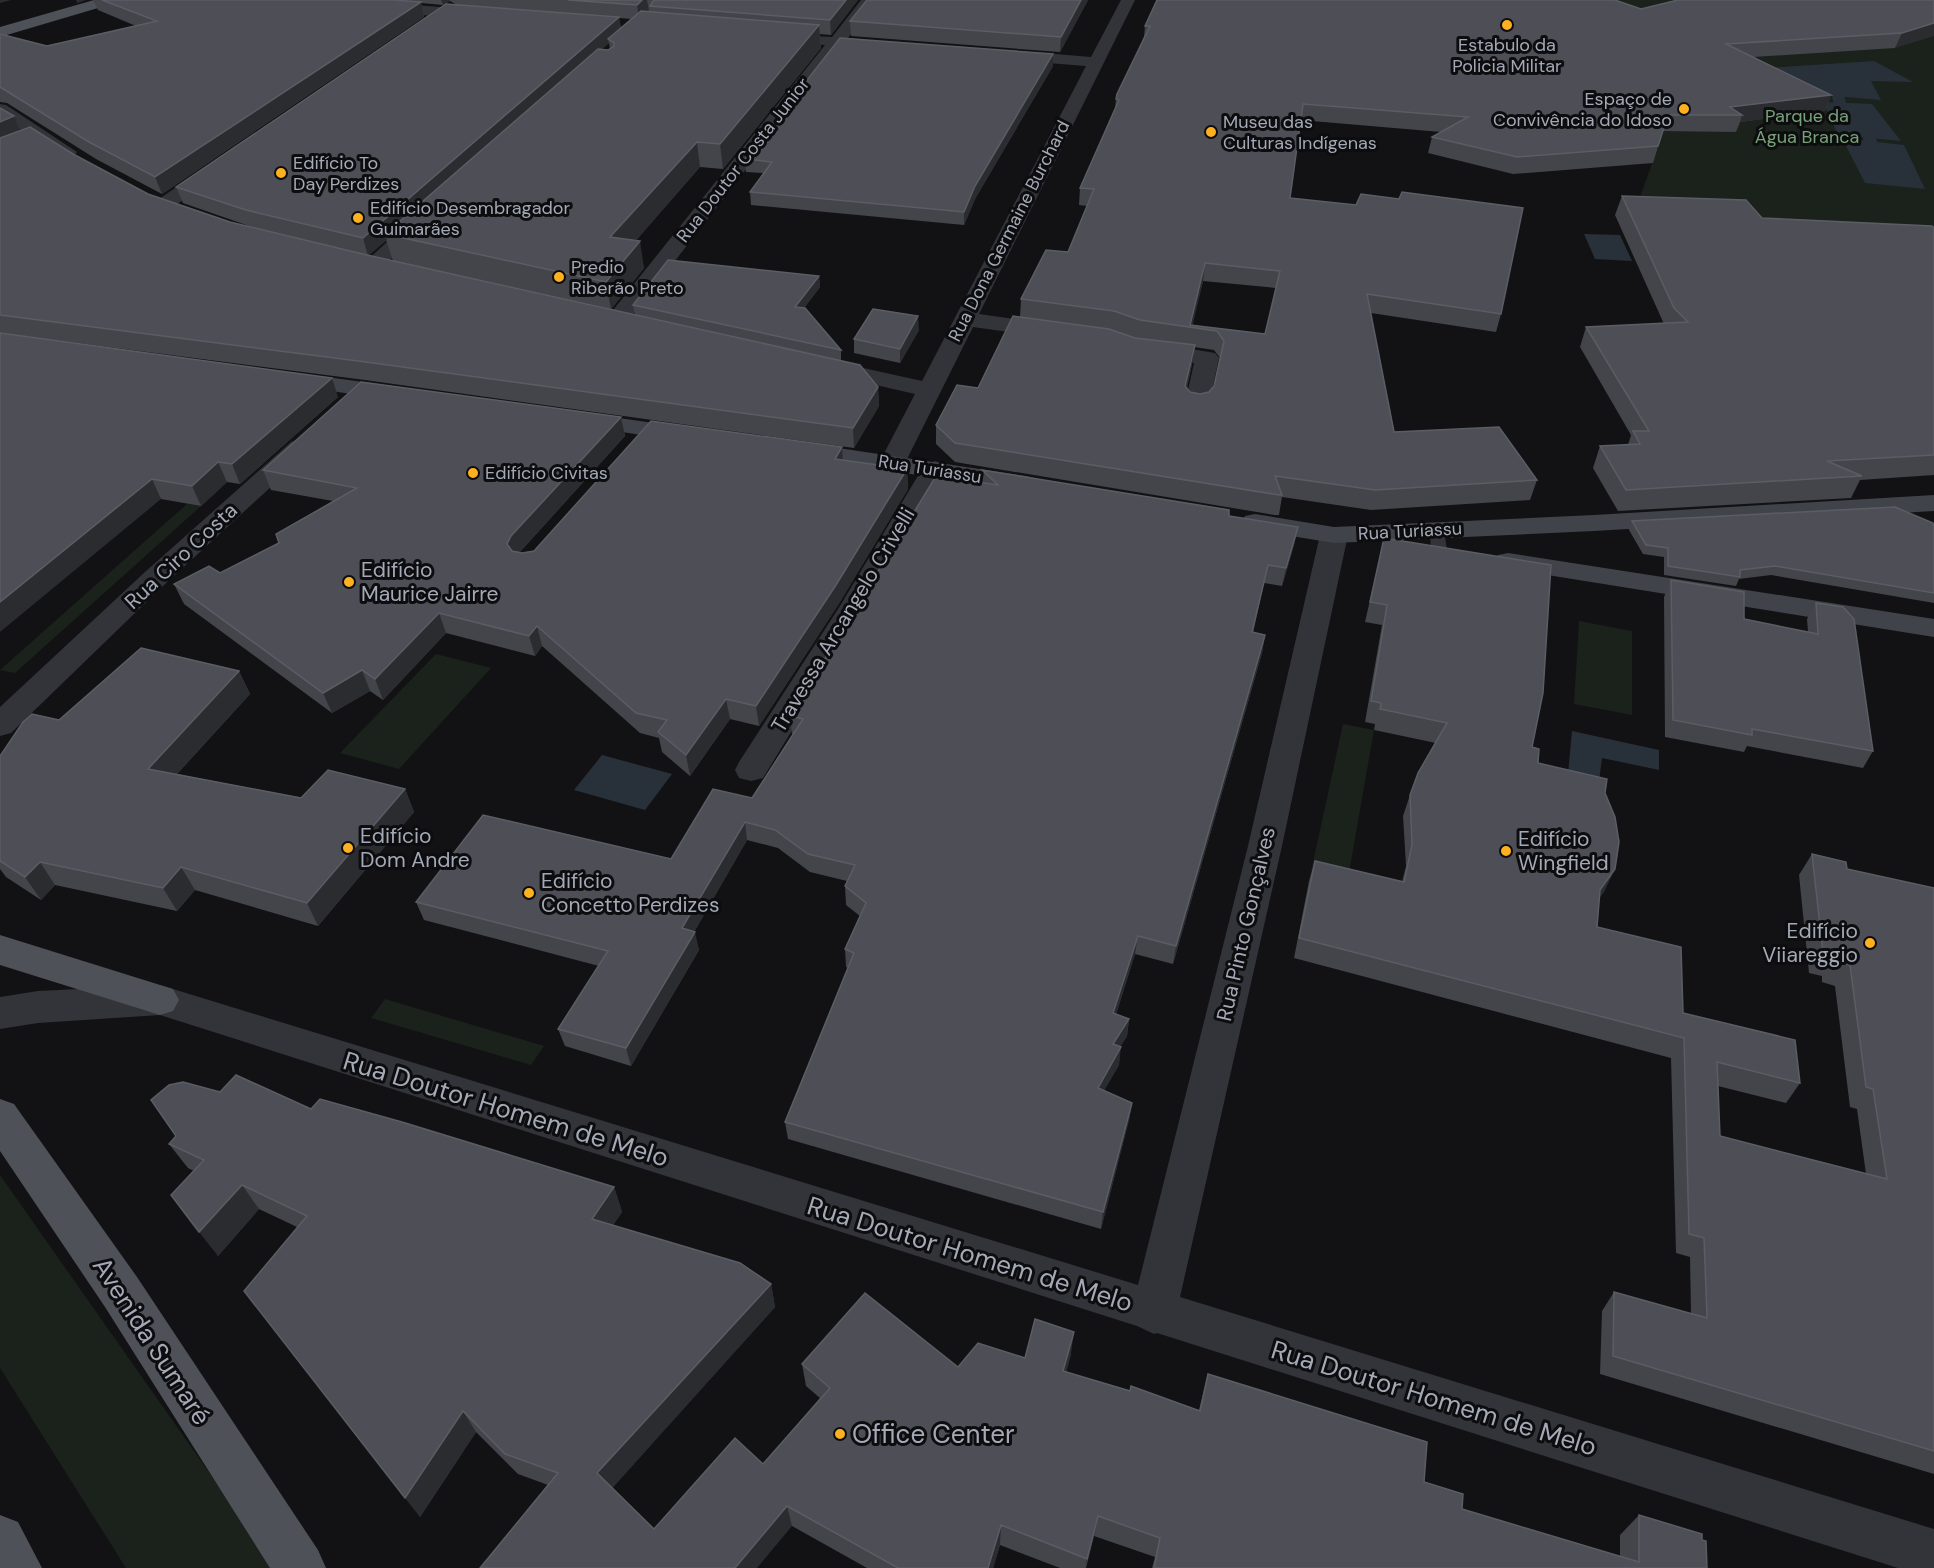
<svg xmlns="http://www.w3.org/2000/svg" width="1934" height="1568" font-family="'DM Sans',sans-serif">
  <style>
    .green { fill: #1a221b }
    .water { fill: #283139 }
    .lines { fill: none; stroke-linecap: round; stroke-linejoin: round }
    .stream { stroke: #283139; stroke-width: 12 }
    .lane { fill: #333439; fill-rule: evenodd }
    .street { fill: #333439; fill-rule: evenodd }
    .secondary { fill: #41434a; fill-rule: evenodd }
    .primary { fill: #4f5159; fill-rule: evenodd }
    .wall { fill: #43454a; fill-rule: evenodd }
    .shaded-wall { fill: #2b2c30 }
    .building { fill: #4e4f56; stroke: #5b5d65; stroke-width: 1.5; fill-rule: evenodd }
    .poi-dot { fill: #feb120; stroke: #0d0d0f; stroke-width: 2 }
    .labels { text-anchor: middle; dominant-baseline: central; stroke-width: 6; stroke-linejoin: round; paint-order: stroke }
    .far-poi-label { font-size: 18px; fill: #a3a9b6; stroke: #0d0d0f; text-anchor: start }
    .far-park-label { font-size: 18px; fill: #78a27a; stroke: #0d0d0f }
    .far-street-label { font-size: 18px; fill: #a3a9b6; stroke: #0d0d0f }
    .street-label { font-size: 21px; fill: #a3a9b6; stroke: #0d0d0f }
    .poi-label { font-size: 21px; fill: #a3a9b6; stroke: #0d0d0f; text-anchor: start }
    .near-street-label { font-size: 26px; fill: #a3a9b6; stroke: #0d0d0f }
    .near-poi-label { font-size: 26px; fill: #a3a9b6; stroke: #0d0d0f; text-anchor: start }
  </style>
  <rect width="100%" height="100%" fill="#121214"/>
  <g class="green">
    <polygon points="1260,0 1934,0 1934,360 1626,236 1659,144"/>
    <polygon points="187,504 201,506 15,673 0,670"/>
    <polygon points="1579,621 1632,631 1632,715 1574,704"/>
    <polygon points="436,654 491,668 399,769 340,753"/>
    <polygon points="1343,724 1374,730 1346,890 1309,881"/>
    <polygon points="385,999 544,1046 531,1065 371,1018"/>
    <polygon points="0,1175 260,1545 274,1568 126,1568 0,1368"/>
  </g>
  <g class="water">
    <polygon points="1874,61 1913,82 1871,81 1881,100 1753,89 1751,69"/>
    <polygon points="1823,102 1872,104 1901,141 1838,135"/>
    <polygon points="1842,138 1904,145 1925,189 1865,183"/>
    <polygon points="1584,234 1620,235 1632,261 1595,259"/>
    <polygon points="1572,731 1659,750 1659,770 1602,758 1599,781 1568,774"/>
    <polygon points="602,755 672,774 645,810 574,790"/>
  </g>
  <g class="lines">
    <g class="stream">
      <polyline points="1838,96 1840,103"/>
      <polyline points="1869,138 1871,141"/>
    </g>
    <polygon class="lane" points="1437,526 1444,530 1447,550 1439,555 1431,550 1430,530"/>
    <g class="street">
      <polygon points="293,0 353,0 478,10 486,15 478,20 300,4"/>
      <polygon points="861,0 876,0 848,38 888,42 890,45 888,48 841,47 626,324 618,326 610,324 607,319 610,314 825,45 775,42 769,40 767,37 769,34 832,37"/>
      <polygon points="1121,0 1135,0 979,314 1051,324 1059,326 1062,331 1059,336 1051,338 973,327 905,463 901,468 892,471 883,468 879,463 915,394 819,372 815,367 819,362 827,360 922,381 1086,66 1008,60 1000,55 1008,50 1091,57"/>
      <polygon points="0,104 6,105 77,152 74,156 62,156 0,117"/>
      <polygon points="216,163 223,165 225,169 223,173 170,209 156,209 153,205 156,201 209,165"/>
      <polygon points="423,214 430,216 433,220 430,224 380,269 373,271 366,269 363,265 366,261 416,216"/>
      <polygon points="1149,342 1215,353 1219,358 1209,404 1206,409 1197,411 1188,409 1185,404 1194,363 1141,354 1138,349 1141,344"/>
      <polygon points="300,439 309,442 313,447 309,452 165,584 11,733 0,736 0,707 145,572 291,442"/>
      <polygon points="935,461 944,464 948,469 868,606 763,778 751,781 739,778 735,770 739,762 840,606 922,469 926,464"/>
      <polygon points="1334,527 1344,529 1348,535 1282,846 1180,1297 1934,1529 1934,1568 1898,1568 1157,1333 1154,1334 1137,1326 160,1015 38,1023 0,1029 0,997 38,991 160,985 1138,1285 1248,846 1320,535 1324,529"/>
    </g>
    <g class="secondary">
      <polygon points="290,372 400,387 408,389 412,394 408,399 400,401 282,384 278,379 282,374"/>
      <polygon points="578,412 688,428 697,430 700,435 697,440 688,442 569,424 566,419 569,414"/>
      <polygon points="798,442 1026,476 1035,478 1039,484 1035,490 1026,492 789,455 785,450 789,445"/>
      <polygon points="1934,495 1934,511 1594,531 1334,543 1255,530 1245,528 1242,522 1245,516 1255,514 1334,527 1594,515"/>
      <polygon points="1508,553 1934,619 1934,637 1498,567 1494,561 1498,555"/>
    </g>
    <g class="primary">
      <polygon points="94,0 117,0 115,3 0,37 0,27"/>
      <polygon points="0,935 173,989 179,1000 173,1011 160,1015 0,965"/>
      <polygon points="0,1099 14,1104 137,1277 318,1550 326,1568 270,1568 105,1307 0,1151"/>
      <polygon points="0,1515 18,1522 42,1568 0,1568"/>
    </g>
  </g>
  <g class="wall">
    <path d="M93 0H858L831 35 820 34 821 48 723 169 700 167 636 240 644 268 611 309 393 261 386 240 368 256 252 227 183 203 176 187 457 5 450 1 443 5 421 3 424 17 162 194 96 159 7 103 0 102V34L47 46 136 26 98 10ZM619 18 632 19 621 28ZM609 43 610 49 608 50 602 49Z"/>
    <polygon points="867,0 1088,0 1060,52 851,36 850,21"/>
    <path d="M1676 0H1934L1895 48 1753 57 1831 95 1825 111 1740 122 1736 132 1663 131 1653 163 1513 174 1428 153 1432 137 1441 132 1300 120 1290 198 1501 314 1496 332 1371 313 1394 432 1537 480 1530 500 1371 510 1282 497 1279 515H1275L955 462 936 444V425L978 388 1020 317 1021 299 1068 252 1087 206 1079 205 1080 188 1115 108 1116 99 1144 37 1145 26 1641 9ZM1203 281 1276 288 1265 334 1192 325ZM1194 347 1214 350 1220 358 1214 386 1209 392 1200 394 1190 392 1187 388 1192 364Z"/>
    <polygon points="1053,54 1053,66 975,199 964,225 751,205 750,192 763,173 746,172 745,159"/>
    <polygon points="0,108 20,131 73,154 148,194 230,222 367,255 635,315 633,305 819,276 820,287 804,308 841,350 841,361 878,387 879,406 854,448 365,380 0,333"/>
    <polygon points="1622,196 1762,218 1934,228 1934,475 1860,480 1851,498 1618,511 1593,468 1600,446 1628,445 1631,435 1580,347 1586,327 1664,324 1615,215"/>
    <polygon points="919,330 900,363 854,353 854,339"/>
    <polygon points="0,333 338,397 240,484 227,482 201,506 161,499"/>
    <polygon points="621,417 625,436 519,553 522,553 534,551 842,447 842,460 907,469 908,489 838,605 759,726 730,719 690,776 662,752 659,738 640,733 542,646 535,656 446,633 383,700 370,691 332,713 184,604 174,584 220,573 279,543 333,501 271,490 263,470"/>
    <polygon points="982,470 1229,516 1298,527 1294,545 1282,586 1264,583 1253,633 1265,635 1262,653 1173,964 1135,954 1116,1014 1129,1019 1127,1036 1120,1047 1119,1065 1104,1090 1132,1103 1129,1120 1101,1229 788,1139 785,1122 848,968 846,967 845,949 860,916 846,905 845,886 847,881 810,872 778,848 747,840 694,932 699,950 631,1066 565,1046 558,1029 599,966 424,920 416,902 671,859 752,798 793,735 792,734 790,716 982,482"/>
    <polygon points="1632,521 1934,527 1934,603 1771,575 1739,579 1736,586 1664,575 1664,557 1643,554 1629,530"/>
    <polygon points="1384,538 1532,747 1538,763 1605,793 1605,890 1599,898 1597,927 1683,1013 1800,1083 1786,1103 1718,1086 1720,1136 1866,1174 1857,1109 1850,1107 1835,986 1822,982 1822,976 1809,973 1799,875 1812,854 1847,869 1934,888 1934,1474 1600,1374 1602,1311 1614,1292 1691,1314 1690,1257 1676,1253 1671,1058 1294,958 1309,881 1315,861 1402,882 1406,866 1403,816 1410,795 1436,743 1374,730 1375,724 1365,722 1382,625 1365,622"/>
    <polygon points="1671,580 1744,619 1808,632 1807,619 1816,603 1873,751 1863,768 1747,746 1744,752 1665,737 1664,597"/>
    <polygon points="239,671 250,694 177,774 301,798 405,789 414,812 318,926 195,890 177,911 55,885 41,900 6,877 0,869 0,756 59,720"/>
    <polygon points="220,1092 311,1109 614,1187 622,1212 613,1225 771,1284 775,1307 612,1488 654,1529 763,1464 820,1398 806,1386 802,1364 958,1367 1025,1358 1071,1354 1066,1372 1199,1410 1208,1374 1424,1482 1462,1509 1620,1556 1620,1535 1639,1515 1702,1540 1707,1568 1152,1568 1155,1557 1094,1536 1086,1568 1060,1568 1000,1545 993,1568 867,1568 792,1526 480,1568 548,1485 518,1474 476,1432 420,1517 297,1227 259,1209 218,1256 194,1171 188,1168 169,1144"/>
  </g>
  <g class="shaded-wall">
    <polygon points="0,0 11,0 0,3"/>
    <polygon points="76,0 86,0 77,3"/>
    <polygon points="441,0 450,0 450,1 443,5"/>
    <polygon points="642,0 647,0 649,10 639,20 637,5"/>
    <polygon points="846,0 858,0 831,35 830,20"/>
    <polygon points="1081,0 1088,0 1060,52 1061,37"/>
    <polygon points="421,2 424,17 162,194 155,177"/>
    <polygon points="619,17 622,32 608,39 609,43 392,235 385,234 387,240 368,256 363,238"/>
    <polygon points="1934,23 1934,36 1895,48 1902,33"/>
    <polygon points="819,25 821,48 723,169 720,144"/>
    <polygon points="1053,54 1053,66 975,199 964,225 964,212 975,186"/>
    <polygon points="1831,95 1825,111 1740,122 1742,115 1730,107"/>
    <polygon points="14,116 21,133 0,142 0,122"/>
    <polygon points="697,142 700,167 615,265 610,237"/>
    <polygon points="640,241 644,268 611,309 606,282"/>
    <polygon points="1205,263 1203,281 1192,328 1190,327"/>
    <polygon points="819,276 820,287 796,318 795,307"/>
    <polygon points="918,316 919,330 900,363 900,349"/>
    <polygon points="1195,345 1192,364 1183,405 1185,386"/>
    <polygon points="332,378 338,397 240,484 232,464"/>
    <polygon points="878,387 879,406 854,448 853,428"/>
    <polygon points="621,417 625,436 516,556 507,544 511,536"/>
    <polygon points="842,447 843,467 835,459"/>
    <polygon points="218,462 227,482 201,506 192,486"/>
    <polygon points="907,469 908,489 838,605 759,726 756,706"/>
    <polygon points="152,479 161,499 0,632 0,602"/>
    <polygon points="1298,527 1294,545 1282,586 1286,568"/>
    <polygon points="1268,565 1264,583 1248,651 1252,632"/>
    <polygon points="439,613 446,633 383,700 375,679"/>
    <polygon points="537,626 542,646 535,656 529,636"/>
    <polygon points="1265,635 1262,653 1173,964 1176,946"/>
    <polygon points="362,670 370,691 332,713 323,693"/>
    <polygon points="239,671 250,694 161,791 148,769"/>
    <polygon points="726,699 730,719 690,776 686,755"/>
    <polygon points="405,789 414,812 318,926 307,903"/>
    <polygon points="745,822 747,840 686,946 682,928"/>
    <polygon points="40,862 55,885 41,900 25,877"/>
    <polygon points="181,867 195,890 177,911 163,888"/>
    <polygon points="1615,869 1605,890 1590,911 1600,890"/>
    <polygon points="695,932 699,950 631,1066 626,1048"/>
    <polygon points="1138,936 1135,954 1111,1031 1113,1013"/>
    <polygon points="1129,1019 1127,1036 1111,1062 1113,1044"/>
    <polygon points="1121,1047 1119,1065 1096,1105 1098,1088"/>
    <polygon points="1132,1103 1129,1120 1101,1229 1103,1212"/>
    <polygon points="242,1185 259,1209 218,1256 199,1232"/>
    <polygon points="614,1187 622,1212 601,1243 592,1219"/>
    <polygon points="771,1284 775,1307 607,1494 597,1473"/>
    <polygon points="1074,1332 1071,1354 1061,1392 1063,1371"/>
    <polygon points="463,1411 476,1432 420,1517 405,1498"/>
    <polygon points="787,1506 792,1526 757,1568 735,1568"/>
    <polygon points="1098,1516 1094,1536 1085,1568 1087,1559"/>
    <polygon points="1001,1525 1000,1545 993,1568 988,1568"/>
  </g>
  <g class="building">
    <polygon points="102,0 394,0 421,2 155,177 89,142 0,87 0,34 47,46 157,21"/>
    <polygon points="568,0 642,0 637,5"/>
    <polygon points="654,0 846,0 830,20 650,6"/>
    <polygon points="867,0 1081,0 1061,37 850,21"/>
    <path d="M1157 0H1615L1641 9 1678 0H1934V23L1902 33 1726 44 1831 95 1730 107 1742 115H1668L1658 146 1517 157 1432 137 1468 117 1303 104 1290 198 1356 205 1361 194 1399 199 1402 192 1523 208 1501 314 1367 294 1394 432 1499 427 1537 480 1375 490 1275 476 1282 495H1279L955 443 936 425 957 385 978 388 1013 316 1109 329 1135 338 1195 345 1185 386 1190 392 1200 394 1209 392 1214 386 1224 341 1217 331 1140 320 1114 311 1021 299 1046 250 1068 252 1094 189 1080 188 1119 100 1116 99 1117 94 1150 26H1145ZM1205 263 1280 271 1265 334 1190 325Z"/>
    <polygon points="446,4 619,17 363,238 246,210 176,187"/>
    <polygon points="641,11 819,25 720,144 697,142 610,237 640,241 606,282 385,234 598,49 608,50 614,46 614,43 608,39"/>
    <polygon points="840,38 1053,54 975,186 964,212 750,192 772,162 745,159"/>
    <polygon points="0,108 14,116 0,122"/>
    <polygon points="30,127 73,154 148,194 230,222 367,255 860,365 878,387 853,428 358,361 0,315 0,138"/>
    <polygon points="1622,196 1746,200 1762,218 1932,226 1934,228 1934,455 1827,461 1862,476 1626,490 1600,446 1640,444 1633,431 1649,431 1586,327 1688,322 1674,308"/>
    <polygon points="668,260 819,276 795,307 805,308 841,350 633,305"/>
    <polygon points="873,309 918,316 900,349 854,339"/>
    <polygon points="0,333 332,378 232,464 218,462 192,486 152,479 0,602"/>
    <polygon points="361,382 621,417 511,536 507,544 512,551 522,553 534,551 651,421 842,447 835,459 907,469 836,585 756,706 726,699 686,755 658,732 667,720 636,713 537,626 529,636 439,613 375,679 362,670 323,693 174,584 209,566 220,573 279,543 276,534 357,488 263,470"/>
    <polygon points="982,470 1229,510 1229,516 1298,527 1286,568 1268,565 1252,632 1265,635 1176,946 1138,936 1113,1013 1129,1019 1113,1044 1121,1047 1098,1088 1132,1103 1103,1212 785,1122 854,953 845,949 866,903 845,886 855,865 808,854 775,830 745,822 682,928 695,932 626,1048 558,1029 608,951 416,902 483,815 671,859 713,789 752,798 803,719 790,716 936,476 998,485"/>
    <polygon points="1895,507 1933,523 1934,527 1934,593 1775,566 1740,570 1740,577 1668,566 1668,548 1646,545 1632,521"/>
    <polygon points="1384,538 1551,565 1543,693 1532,747 1539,749 1538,763 1607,779 1605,793 1615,817 1619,842 1615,869 1600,890 1597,927 1681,947 1683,1013 1795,1040 1800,1083 1717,1062 1720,1136 1887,1179 1873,1089 1866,1087 1850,965 1837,962 1836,956 1823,953 1812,854 1846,862 1847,869 1934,888 1934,1451 1613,1356 1614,1292 1707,1318 1704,1238 1689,1234 1684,1038 1299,938 1315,861 1404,882 1412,845 1410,795 1418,773 1447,723 1380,709 1381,703 1371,701 1387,605 1370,602"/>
    <polygon points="1671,580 1744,592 1744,619 1818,634 1816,603 1843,607 1854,619 1873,751 1752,729 1752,735 1673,720"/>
    <polygon points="141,648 239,671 148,769 301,798 328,770 405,789 307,903 181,867 163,888 40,862 25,877 0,861 0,756 23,722 32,714 59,720"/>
    <polygon points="236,1075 311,1109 320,1099 402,1122 614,1187 592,1219 740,1263 771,1284 597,1473 654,1529 735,1438 763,1464 830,1388 802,1364 865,1293 958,1367 978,1343 1025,1358 1035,1319 1074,1332 1063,1371 1130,1391 1131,1386 1200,1411 1208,1374 1427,1442 1424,1482 1463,1494 1462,1509 1639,1562 1639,1515 1702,1534 1702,1540 1706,1541 1707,1568 1154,1568 1160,1538 1098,1516 1087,1559 1001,1525 988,1568 898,1568 787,1506 735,1568 480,1568 558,1473 505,1454 463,1411 405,1498 244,1291 307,1216 242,1185 199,1232 171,1195 204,1160 169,1144 176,1136 151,1100 169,1085 183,1082 220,1092"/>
  </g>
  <g class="poi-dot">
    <circle cx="1507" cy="25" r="6"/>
    <circle cx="1684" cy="109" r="6"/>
    <circle cx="1211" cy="132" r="6"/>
    <circle cx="281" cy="173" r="6"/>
    <circle cx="358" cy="218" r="6"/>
    <circle cx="559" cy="277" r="6"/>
    <circle cx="473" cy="473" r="6"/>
    <circle cx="349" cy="582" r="6"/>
    <circle cx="348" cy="848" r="6"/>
    <circle cx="1506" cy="851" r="6"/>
    <circle cx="529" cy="893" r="6"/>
    <circle cx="1870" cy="943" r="6"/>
    <circle cx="840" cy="1434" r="6"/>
  </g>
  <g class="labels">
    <g class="far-poi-label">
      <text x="1507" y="45" text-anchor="middle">Estabulo da<tspan x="1507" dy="21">Policia Militar</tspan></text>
      <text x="1672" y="99" text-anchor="end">Espaço de<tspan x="1672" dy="21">Convivência do Idoso</tspan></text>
      <text x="1223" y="122">Museu das<tspan x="1223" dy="21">Culturas Indígenas</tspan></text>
      <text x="293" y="163">Edifício To<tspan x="293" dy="21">Day Perdizes</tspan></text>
      <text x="370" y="208">Edifício Desembragador<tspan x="370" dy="21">Guimarães</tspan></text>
      <text x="571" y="267">Predio<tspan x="571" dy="21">Riberão Preto</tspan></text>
      <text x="485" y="473">Edifício Civitas</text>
    </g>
    <g class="far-park-label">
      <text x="1807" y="116">Parque da<tspan x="1807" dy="21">Água Branca</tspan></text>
    </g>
    <g class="far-street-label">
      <text transform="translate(743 160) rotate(-52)">Rua Doutor Costa Junior</text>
      <text transform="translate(1009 231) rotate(-63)">Rua Dona Germaine Burchard</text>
      <text transform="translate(930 469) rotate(9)">Rua Turiassu</text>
      <text transform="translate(1410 531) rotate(-3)">Rua Turiassu</text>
    </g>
    <g class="street-label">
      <text transform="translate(181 556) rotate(-43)">Rua Ciro Costa</text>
      <text transform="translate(843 620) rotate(-59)">Travessa Arcangelo Crivelli</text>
      <text transform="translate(1246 924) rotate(-77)">Rua Pinto Gonçalves</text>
    </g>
    <g class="poi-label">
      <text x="361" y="570">Edifício<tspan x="361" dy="24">Maurice Jairre</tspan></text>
      <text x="360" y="836">Edifício<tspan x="360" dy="24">Dom Andre</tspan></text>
      <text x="1518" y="839">Edifício<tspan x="1518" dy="24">Wingfield</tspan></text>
      <text x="541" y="881">Edifício<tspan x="541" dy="24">Concetto Perdizes</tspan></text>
      <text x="1858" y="931" text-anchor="end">Edifício<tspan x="1858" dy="24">Viiareggio</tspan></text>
    </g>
    <g class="near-street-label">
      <text transform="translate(506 1109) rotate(17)">Rua Doutor Homem de Melo</text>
      <text transform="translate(970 1254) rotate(17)">Rua Doutor Homem de Melo</text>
      <text transform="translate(152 1341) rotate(57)">Avenida Sumaré</text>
      <text transform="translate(1434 1398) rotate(17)">Rua Doutor Homem de Melo</text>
    </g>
    <g class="near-poi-label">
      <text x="852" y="1434">Office Center</text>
    </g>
  </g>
</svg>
